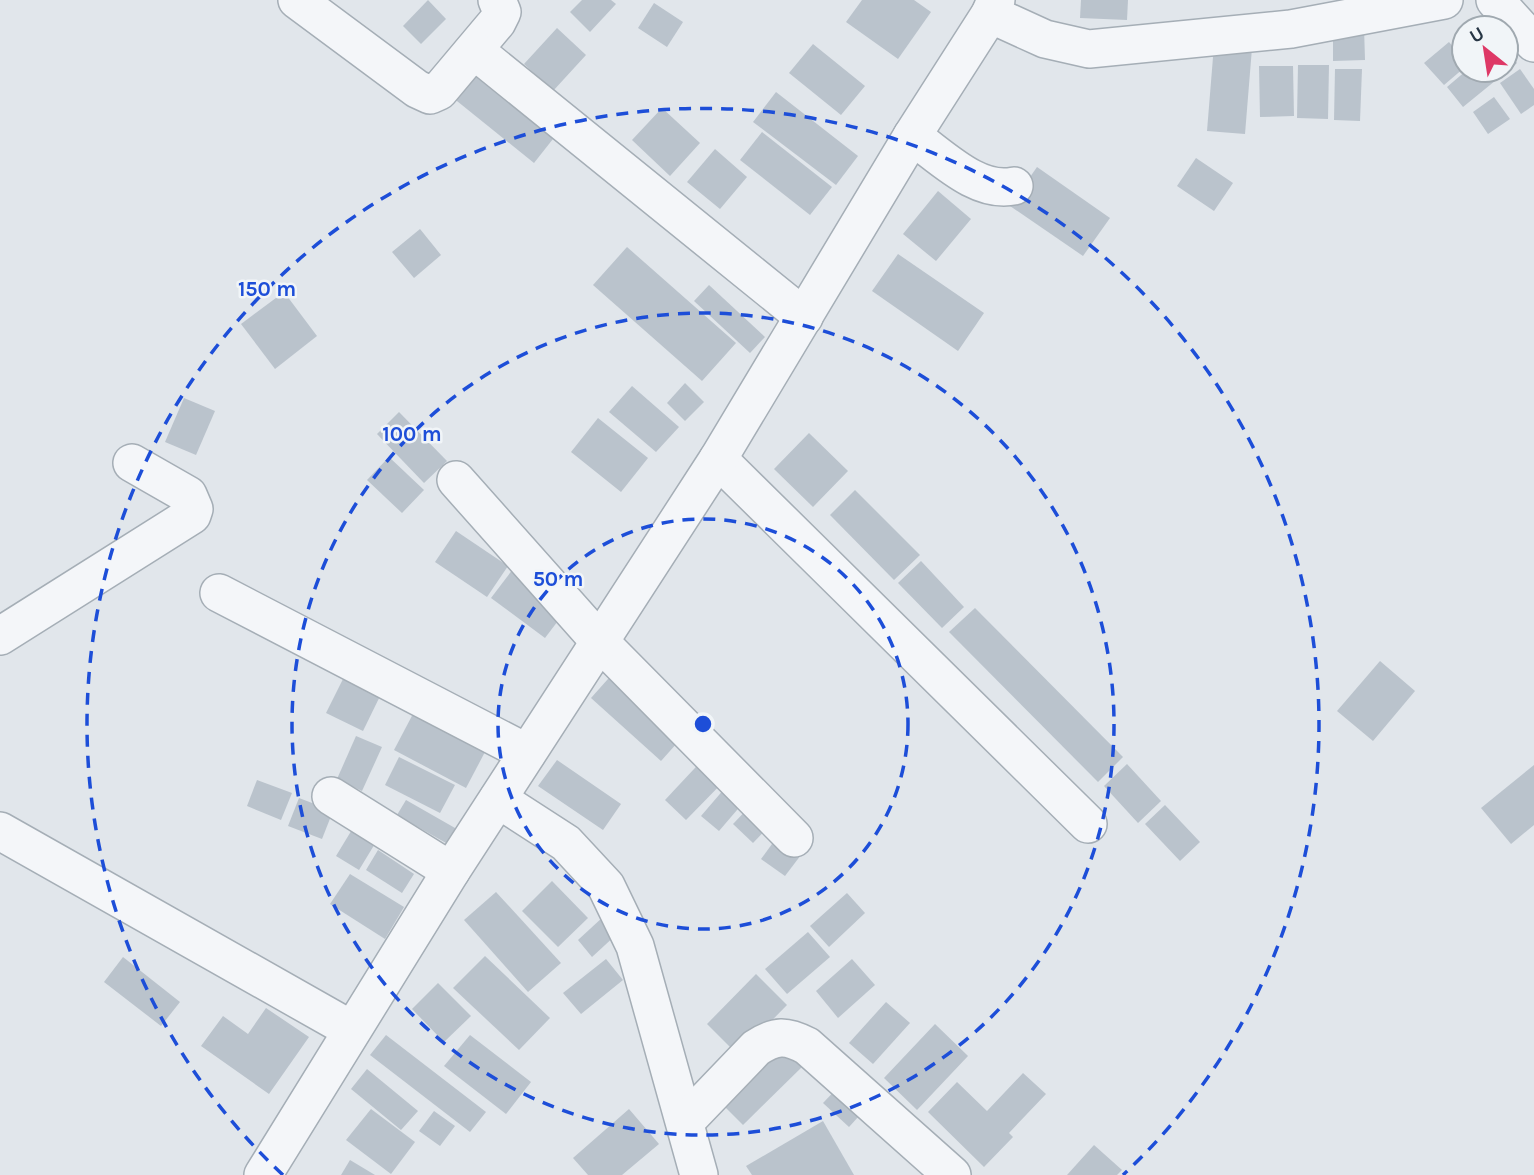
<svg xmlns="http://www.w3.org/2000/svg" width="1534" height="1175" font-family="Karla,sans-serif">
  <style>
    .building { fill: #bac3cc }
    .lines { fill: none; stroke-linecap: round; stroke-linejoin: round }
    .minor-casing { stroke: #a5aeb6; stroke-width: 40 }
    .minor { stroke: #f4f6f9; stroke-width: 37 }
    .ring { fill: none; stroke: #1d4ed8; stroke-width: 3.5; stroke-dasharray: 12 9 }
    .centre { fill: #1d4ed8; stroke: #f1f5f8; stroke-width: 3.5 }
    .ring-label { font-size: 21px; text-anchor: middle; font-weight: bold; fill: #1d4ed8; stroke: #f1f5f8; stroke-width: 5; stroke-linejoin: round; paint-order: stroke }
  </style>
  <rect width="100%" height="100%" fill="#e1e6eb"/>
  <g class="building">
    <polygon points="428,0 446,19 421,44 403,26"/>
    <polygon points="582,0 611,0 616,4 590,32 570,12"/>
    <polygon points="862,0 914,0 931,12 898,59 846,22"/>
    <polygon points="1081,0 1128,0 1127,20 1080,18"/>
    <polygon points="654,3 683,22 667,47 638,28"/>
    <polygon points="557,28 586,55 553,91 524,64"/>
    <polygon points="1333,28 1364,28 1365,60 1333,61"/>
    <polygon points="1449,42 1464,60 1464,68 1444,85 1424,63"/>
    <polygon points="813,44 865,86 841,115 789,73"/>
    <polygon points="1214,45 1252,48 1245,134 1207,131"/>
    <polygon points="1506,50 1517,63 1463,107 1447,87 1467,70 1506,70"/>
    <polygon points="483,59 564,125 534,163 452,97"/>
    <polygon points="1298,65 1329,65 1328,119 1297,118"/>
    <polygon points="1259,66 1293,66 1294,116 1260,117"/>
    <polygon points="1335,69 1362,69 1360,121 1334,120"/>
    <polygon points="1520,69 1534,89 1534,105 1521,114 1500,83"/>
    <polygon points="776,92 858,156 836,185 753,122"/>
    <polygon points="1494,97 1510,119 1488,134 1473,112"/>
    <polygon points="662,108 700,143 670,176 632,140"/>
    <polygon points="762,132 832,187 810,215 740,160"/>
    <polygon points="715,149 747,177 720,209 687,182"/>
    <polygon points="1196,158 1233,183 1214,211 1177,186"/>
    <polygon points="1037,167 1110,218 1083,256 1010,206"/>
    <polygon points="938,191 971,219 936,261 903,234"/>
    <polygon points="420,229 441,255 414,278 392,252"/>
    <polygon points="627,247 736,343 702,381 593,285"/>
    <polygon points="898,254 984,313 958,351 872,291"/>
    <polygon points="709,285 765,337 750,353 694,301"/>
    <polygon points="284,292 317,336 275,369 241,324"/>
    <polygon points="685,383 704,402 685,421 667,403"/>
    <polygon points="632,386 679,427 656,452 609,412"/>
    <polygon points="184,398 215,411 196,455 165,442"/>
    <polygon points="399,412 447,461 424,483 377,434"/>
    <polygon points="598,418 648,458 621,492 571,452"/>
    <polygon points="809,433 848,471 813,507 774,469"/>
    <polygon points="389,457 424,490 402,513 367,480"/>
    <polygon points="855,490 920,555 894,580 830,515"/>
    <polygon points="456,531 508,566 487,597 435,562"/>
    <polygon points="921,561 964,607 942,628 898,583"/>
    <polygon points="513,569 567,609 545,638 491,598"/>
    <polygon points="975,608 1123,757 1098,782 949,632"/>
    <polygon points="1380,661 1415,691 1373,741 1337,711"/>
    <polygon points="616,670 686,733 661,761 591,698"/>
    <polygon points="347,671 383,690 363,731 326,713"/>
    <polygon points="414,712 486,750 466,788 394,750"/>
    <polygon points="356,736 382,747 362,791 337,779"/>
    <polygon points="708,754 730,775 686,820 665,800"/>
    <polygon points="399,757 455,785 440,813 385,785"/>
    <polygon points="557,760 621,804 603,830 538,786"/>
    <polygon points="1127,764 1161,801 1138,823 1104,786"/>
    <polygon points="1534,765 1534,825 1511,844 1481,808"/>
    <polygon points="257,780 292,793 281,820 247,806"/>
    <polygon points="731,781 749,796 719,831 701,816"/>
    <polygon points="299,798 333,811 322,839 288,826"/>
    <polygon points="406,800 462,832 453,847 397,815"/>
    <polygon points="754,802 774,821 753,843 733,824"/>
    <polygon points="1165,805 1200,842 1180,861 1145,824"/>
    <polygon points="353,828 376,842 359,870 336,856"/>
    <polygon points="780,833 804,851 785,876 761,859"/>
    <polygon points="378,850 414,874 402,893 366,870"/>
    <polygon points="350,874 404,907 385,939 330,904"/>
    <polygon points="552,881 588,918 558,947 522,911"/>
    <polygon points="496,892 561,963 528,992 464,920"/>
    <polygon points="847,893 865,913 829,947 810,926"/>
    <polygon points="603,917 617,934 592,957 578,940"/>
    <polygon points="808,932 830,957 787,994 765,969"/>
    <polygon points="485,956 550,1018 519,1050 453,988"/>
    <polygon points="123,957 180,1002 161,1026 104,982"/>
    <polygon points="606,959 623,980 581,1014 563,993"/>
    <polygon points="852,959 875,985 838,1018 816,991"/>
    <polygon points="756,974 787,1005 738,1055 707,1024"/>
    <polygon points="438,983 471,1016 444,1042 412,1009"/>
    <polygon points="886,1002 910,1023 873,1064 849,1043"/>
    <polygon points="266,1008 309,1037 269,1094 201,1046 223,1016 248,1034"/>
    <polygon points="935,1024 968,1056 917,1110 884,1078"/>
    <polygon points="386,1035 486,1112 470,1132 370,1055"/>
    <polygon points="470,1035 531,1082 506,1114 444,1066"/>
    <polygon points="779,1040 804,1065 743,1125 718,1100"/>
    <polygon points="367,1069 418,1111 401,1130 351,1089"/>
    <polygon points="1023,1073 1046,1094 1009,1133 1013,1137 984,1167 928,1112 957,1082 987,1111"/>
    <polygon points="844,1081 869,1105 849,1127 823,1103"/>
    <polygon points="371,1109 415,1142 391,1174 346,1140"/>
    <polygon points="629,1109 659,1144 622,1175 588,1175 573,1158"/>
    <polygon points="434,1111 455,1126 440,1146 419,1131"/>
    <polygon points="823,1121 854,1175 752,1175 746,1166"/>
    <polygon points="1094,1145 1122,1170 1117,1175 1067,1175"/>
    <polygon points="350,1160 375,1175 341,1175"/>
  </g>
  <g class="lines">
    <defs>
      <g id="minor">
        <polyline points="297,0 417,89 430,95 439,91 497,22 502,12 497,0"/>
        <polyline points="1495,0 1534,43"/>
        <polyline points="990,14 1045,39 1089,49 1291,29 1444,0"/>
        <polyline points="474,50 804,317"/>
        <path d="M912 136C941 156 977 194 1014 186"/>
        <polyline points="718,459 1088,824"/>
        <polyline points="456,480 600,642 794,838"/>
        <polyline points="219,593 527,753"/>
        <polyline points="0,636 192,515 194,509 188,495 132,463"/>
        <polyline points="331,796 451,871"/>
        <polyline points="498,799 566,843 606,886 635,946 699,1175"/>
        <polyline points="0,831 352,1030"/>
        <path d="M685 1122 756 1048C776 1035 786 1035 807 1046L952 1175"/>
        <polyline points="263,1175 451,871 718,459 912,136 990,14 996,0"/>
      </g>
    </defs>
    <use href="#minor" class="minor-casing"/>
    <use href="#minor" class="minor"/>
  </g>
  <g class="ring">
    <circle cx="703" cy="724" r="205"/>
    <circle cx="703" cy="724" r="411"/>
    <path d="M283 1175A616 616 0 1 1 1123 1175"/>
  </g>
  <circle cx="703" cy="724" r="10" class="centre"/>
  <g class="ring-label">
    <text x="267" y="296">150 m</text>
    <text x="412" y="441">100 m</text>
    <text x="558" y="586">50 m</text>
  </g>
  <g transform="translate(1485 49) rotate(330)"><circle r="33" fill="#f1f5f8" stroke="#a0a9b0" stroke-width="2"/>
  <path d="M0-5L12 26L0 18L-12 26Z" fill="#de3866"/>
  <text y="-10" font-size="19" font-weight="bold" text-anchor="middle" fill="#273645">U</text>
  </g>
</svg>
